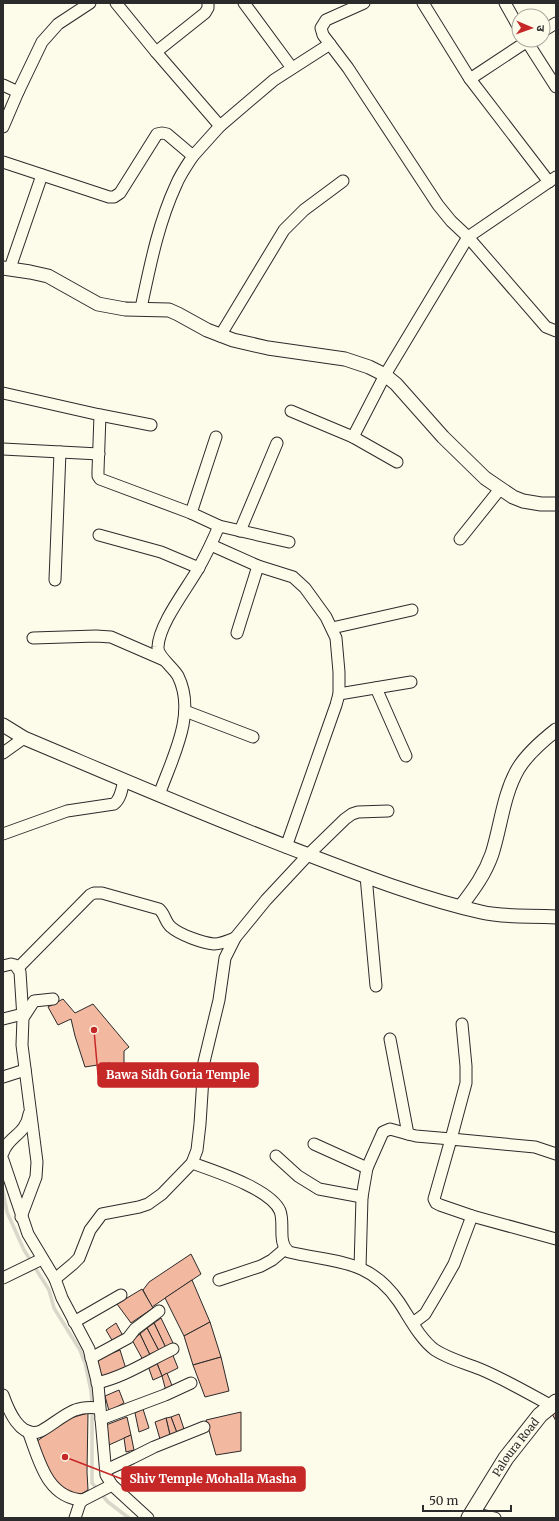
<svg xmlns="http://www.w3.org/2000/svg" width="559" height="1521" font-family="Merriweather,'Noto Sans Devanagari',serif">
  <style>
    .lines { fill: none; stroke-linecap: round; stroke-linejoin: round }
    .stream { stroke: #d8d7c9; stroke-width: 3.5 }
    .building { fill: #f2b8a0; stroke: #2b2b2b }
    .minor-casing { stroke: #2b2b2b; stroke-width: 13 }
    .tertiary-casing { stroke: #2b2b2b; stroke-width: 15 }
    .secondary-casing { stroke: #2b2b2b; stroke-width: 17 }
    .minor { stroke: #fdfbea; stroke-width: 11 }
    .tertiary { stroke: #fdfbea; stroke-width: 13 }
    .secondary { stroke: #fdfbea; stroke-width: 15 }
    .labels { text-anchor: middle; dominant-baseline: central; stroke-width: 3; stroke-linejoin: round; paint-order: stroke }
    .street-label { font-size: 11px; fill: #2b2b2b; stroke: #fdfbea }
    .leader { fill: none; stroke: #c62828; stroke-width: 1.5 }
    .callout-dot { fill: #c62828; stroke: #fdfbea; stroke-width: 1.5 }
    .callout { fill: #c62828; stroke: #c62828; stroke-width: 1.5 }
    .callout-label { font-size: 12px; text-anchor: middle; font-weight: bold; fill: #fff }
  </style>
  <rect width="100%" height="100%" fill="#fdfbea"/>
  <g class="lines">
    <polyline class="stream" points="3,1191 7,1212 24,1250 49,1290 54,1308 80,1350 85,1363 91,1391 92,1403 92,1483 108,1502 129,1518"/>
  </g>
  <g class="building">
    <polygon points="63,999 75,1013 93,1004 129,1047 124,1051 124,1063 113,1069 110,1063 85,1067 75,1036 71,1019 58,1025 48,1007"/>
    <polygon points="191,1254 201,1274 152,1307 143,1290 149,1282"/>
    <polygon points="192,1280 210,1322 184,1336 165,1298"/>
    <polygon points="142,1289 153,1308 131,1323 117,1304"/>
    <polygon points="161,1318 174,1345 166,1348 154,1323"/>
    <polygon points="210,1322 221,1357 193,1365 184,1336"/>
    <polygon points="116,1323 123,1336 113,1342 106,1330"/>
    <polygon points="154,1323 166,1348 159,1351 147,1328"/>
    <polygon points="147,1328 159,1351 150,1355 140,1334"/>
    <polygon points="140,1334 150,1355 143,1360 132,1340"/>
    <polygon points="120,1350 126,1369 102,1378 97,1359"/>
    <polygon points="172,1353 178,1368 162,1376 156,1361"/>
    <polygon points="221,1357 229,1391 205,1397 193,1365"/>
    <polygon points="156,1361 162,1376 153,1380 148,1366"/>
    <polygon points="167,1373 173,1388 166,1391 162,1376"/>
    <polygon points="119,1390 124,1403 109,1411 105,1396"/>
    <polygon points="143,1409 149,1428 139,1432 135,1413"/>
    <polygon points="556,1409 556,1421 551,1412"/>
    <polygon points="241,1412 241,1451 216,1455 206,1420"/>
    <polygon points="88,1413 87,1472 88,1490 79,1495 64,1491 52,1478 36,1442 67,1419"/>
    <polygon points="179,1414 184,1429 177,1433 171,1417"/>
    <polygon points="127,1417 131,1435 109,1445 106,1425"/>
    <polygon points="171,1417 177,1433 170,1435 166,1418"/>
    <polygon points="166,1418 170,1435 160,1439 155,1422"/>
    <polygon points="131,1435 134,1450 126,1452 124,1438"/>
  </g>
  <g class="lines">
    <defs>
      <g id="minor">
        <polyline points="116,3 156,52 205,13 208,8 208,3"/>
        <polyline points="244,3 292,68"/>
        <polyline points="364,3 326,20 321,28 323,35 348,68 438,205 451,221 468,237 546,327 556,331"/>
        <polyline points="423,3 470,79 549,182"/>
        <polyline points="505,3 519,28"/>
        <polyline points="543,31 556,23"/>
        <polyline points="526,40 556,87"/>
        <polyline points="156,52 220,126"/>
        <polyline points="470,79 529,40"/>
        <polyline points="3,85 18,92"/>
        <polyline points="3,127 18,92 42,42 58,24 90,3"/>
        <polyline points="3,162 109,197 114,197 120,193 157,134 162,133 167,134 193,156 220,126 274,80 330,44"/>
        <polyline points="10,268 42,175"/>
        <path d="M141 308C150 266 158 224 176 185 180 175 187 165 193 156"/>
        <polyline points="220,336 284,230 304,210 343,181"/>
        <polyline points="3,393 100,415 151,425"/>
        <polyline points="291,411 353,437 397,462"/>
        <polyline points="100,415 98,471 98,476 100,479 191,513 219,526 289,542"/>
        <polyline points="353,437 385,375 468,237 556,177"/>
        <polyline points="3,449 99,454"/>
        <polyline points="191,513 216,437"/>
        <polyline points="240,531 277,443"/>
        <polyline points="99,535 161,552 199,568"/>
        <polyline points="460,539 500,489"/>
        <polyline points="211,545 258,566 293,577 305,588 326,617 336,638 339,672 339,694 336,705 286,847"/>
        <polyline points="55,580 60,452"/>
        <polyline points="332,628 412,610"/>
        <polyline points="237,633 258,566"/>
        <polyline points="33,638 96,636 111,637 164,660"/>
        <polyline points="376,688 406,756"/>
        <polyline points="339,694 411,682"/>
        <polyline points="185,711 253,737"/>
        <polyline points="3,753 24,738"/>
        <path d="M159 795C172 758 197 714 178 676 173 667 157 656 158 647 159 624 186 590 198 569 206 555 213 540 219 526"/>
        <path d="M3 834 67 811 114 804C121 799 122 788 124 780"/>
        <polyline points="366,876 376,986"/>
        <polyline points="3,966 11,964 15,965 20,972 23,1018"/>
        <path d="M18 968 90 895 94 893H102L159 909C165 914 165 922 171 927 180 935 203 943 214 944 221 944 228 941 235 938"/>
        <polyline points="3,1019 23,1014"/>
        <polyline points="390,1039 408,1134 416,1136 451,1139 466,1083 466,1066 462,1024"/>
        <polyline points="3,1077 25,1070"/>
        <polyline points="314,1144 367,1168 362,1197 360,1268"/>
        <path d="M3 1153C8 1136 26 1135 29 1114"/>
        <polyline points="556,1154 535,1147 451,1139 434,1199 436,1203 440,1205 472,1216 556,1239"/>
        <polyline points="276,1156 298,1176 319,1189 362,1197"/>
        <polyline points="3,1160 28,1234 55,1279 62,1298 89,1349 98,1385 106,1475 112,1485 148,1518"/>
        <path d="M192 1163C214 1171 271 1189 280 1211 285 1224 277 1243 289 1252 335 1263 369 1258 399 1302 409 1317 420 1339 435 1350 449 1359 465 1363 480 1369 504 1379 528 1393 550 1405"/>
        <polyline points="367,1168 383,1132 390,1129 408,1134"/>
        <polyline points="21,1217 36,1177 37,1162 22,1045 23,1018 34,1001 53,999"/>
        <polyline points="3,1278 42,1259"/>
        <polyline points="55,1279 73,1264 79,1258 90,1230 102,1214 139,1207 148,1204 162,1194 192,1163 197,1150 200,1124 204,1062 219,1000 225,958 235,938 266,900 308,855 345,819 352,814 358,812 388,811"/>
        <polyline points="219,1280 261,1266 272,1260 285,1249"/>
        <polyline points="74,1322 121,1295"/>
        <polyline points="413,1323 425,1314 441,1287 454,1264 472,1216"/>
        <polyline points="91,1358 128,1338 135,1329 159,1311"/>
        <path d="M97 1383C124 1377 148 1361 173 1349"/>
        <path d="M3 1395C8 1409 20 1440 41 1431 52 1425 63 1415 75 1410 83 1407 91 1407 99 1408"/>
        <polyline points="101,1419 165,1395 191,1383"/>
        <path d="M28 1431C39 1459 46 1498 83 1500"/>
        <polyline points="106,1470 132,1458 154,1447 204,1427"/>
        <polyline points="472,1513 495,1518"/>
        <polyline points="75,1518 80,1503 83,1500 112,1485"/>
      </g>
      <g id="tertiary">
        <polyline points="3,268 30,272 48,276 98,304 125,309 169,310 178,314 207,330 233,340 268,348 345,359 369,367 385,375 396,384 443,437 485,478 513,497 523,501 541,504 556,504"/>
        <path d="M3 725 24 738C119 778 213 819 309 855 364 876 423 899 481 912 506 918 531 915 556 917"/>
        <path d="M461 906C474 889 485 874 492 854 501 826 503 795 518 769 527 754 542 741 556 730"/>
      </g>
      <g id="secondary">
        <path id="s1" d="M469 1518 506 1458 540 1415 556 1402"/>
      </g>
    </defs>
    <use href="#minor" class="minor-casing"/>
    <use href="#tertiary" class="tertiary-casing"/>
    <use href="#secondary" class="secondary-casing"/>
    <use href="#minor" class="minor"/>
    <use href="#tertiary" class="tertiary"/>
    <use href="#secondary" class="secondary"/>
  </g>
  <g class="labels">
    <g class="street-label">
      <text stroke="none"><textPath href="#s1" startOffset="85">Paloura Road</textPath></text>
    </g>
  </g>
  <path class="leader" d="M94 1030L98 1075M65 1457L122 1479"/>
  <g class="callout-dot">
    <circle cx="94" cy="1030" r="4"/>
    <circle cx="65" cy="1457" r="4"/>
  </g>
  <g class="callout">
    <rect x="98" y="1063" width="160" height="24" rx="4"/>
    <rect x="122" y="1467" width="183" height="24" rx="4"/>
  </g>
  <g class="callout-label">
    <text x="178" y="1079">Bawa Sidh Goria Temple</text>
    <text x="213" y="1483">Shiv Temple Mohalla Masha</text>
  </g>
  <rect width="559" height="1521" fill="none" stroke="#2b2b2b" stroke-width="8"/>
  <g transform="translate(531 28) rotate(92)"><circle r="19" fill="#fdfbea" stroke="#a9a89e"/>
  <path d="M0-3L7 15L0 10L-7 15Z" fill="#c62828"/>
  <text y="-6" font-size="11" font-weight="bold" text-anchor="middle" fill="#2b2b2b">उ</text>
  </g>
  <path d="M423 1505v6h88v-6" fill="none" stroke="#2b2b2b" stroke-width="2"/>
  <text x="429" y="1505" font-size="12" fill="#2b2b2b" stroke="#fdfbea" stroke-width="3" paint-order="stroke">50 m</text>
</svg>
